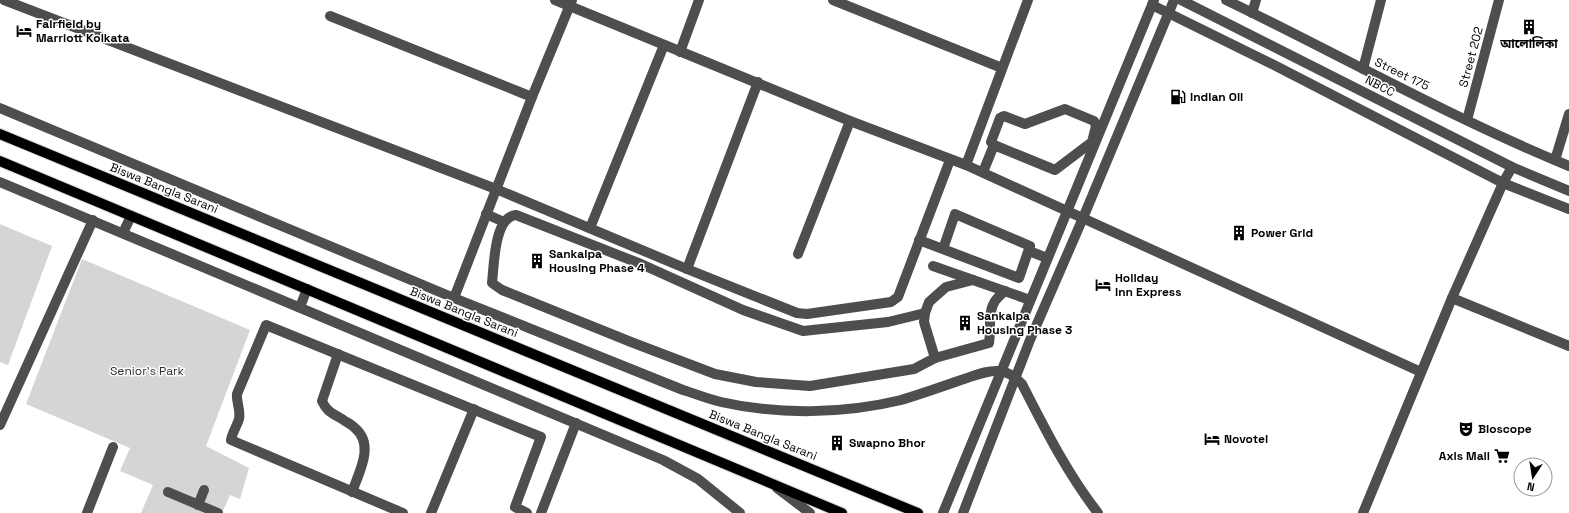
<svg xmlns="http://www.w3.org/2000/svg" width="1569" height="513" font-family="'Space Grotesk','Noto Sans Bengali',sans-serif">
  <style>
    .green { fill: #d5d5d5 }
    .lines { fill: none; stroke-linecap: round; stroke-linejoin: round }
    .major-casing { stroke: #dbdbdb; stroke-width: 12 }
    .minor { stroke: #4e4e4e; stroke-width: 10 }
    .major { stroke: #000; stroke-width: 10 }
    .labels { text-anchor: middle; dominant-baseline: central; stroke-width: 3; stroke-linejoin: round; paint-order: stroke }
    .poi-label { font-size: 12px; font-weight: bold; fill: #000; stroke: #fff; text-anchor: start }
    .street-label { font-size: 12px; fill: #000; stroke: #fff }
    .park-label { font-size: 12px; fill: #2c2c2c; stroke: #fff }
  </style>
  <rect width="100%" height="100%" fill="#fff"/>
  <g class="green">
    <polygon points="0,224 52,246 8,365 0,362"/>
    <polygon points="82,259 250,330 206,446 249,468 240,499 230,495 222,513 141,513 153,485 120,471 130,448 26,404"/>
  </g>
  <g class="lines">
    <defs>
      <g id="major">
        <polyline points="0,134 918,513"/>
        <polyline points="0,161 842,513"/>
      </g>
    </defs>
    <use href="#major" class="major-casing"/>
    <g class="minor">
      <polyline points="4,0 496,189 687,269 797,313 807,314 891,302 898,297 950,160"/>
      <polyline points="555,0 850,121 966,165 1421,372"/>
      <polyline points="833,0 1002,68"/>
      <polyline points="1181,0 1512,167 1569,191"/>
      <path d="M1226 0C1340 55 1451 118 1569 166"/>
      <polyline points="1152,5 1274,65 1503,183 1569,209"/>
      <polyline points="1252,13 1256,0"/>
      <polyline points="330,16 532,97"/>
      <polyline points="680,52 699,0"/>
      <polyline points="1363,69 1381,0"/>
      <path d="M0 108 454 298 683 390C696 394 708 399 721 402 778 415 844 414 901 400 921 394 941 387 961 380 974 376 986 370 999 371 1008 371 1016 378 1022 384 1045 429 1067 473 1098 513"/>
      <polyline points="1467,120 1499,0"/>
      <polyline points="1555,160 1569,114"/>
      <polyline points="966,165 1028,0"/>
      <polyline points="983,172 994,145 1055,170 1092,142 1096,126 1094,121 1065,109 1025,124 1004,116 1000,118 991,142 994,145"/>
      <polyline points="0,182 663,460 698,479 740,513"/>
      <polyline points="486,214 504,222"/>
      <polyline points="590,228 664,45"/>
      <polyline points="123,233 131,216"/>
      <polyline points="919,240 1019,278 1030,246 955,214 943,249"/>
      <polyline points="1029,251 1047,258"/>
      <polyline points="798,254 850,121"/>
      <polyline points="933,266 973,280"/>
      <polyline points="687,269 758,82"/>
      <polyline points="454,298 532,97 572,0"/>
      <polyline points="1452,298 1569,346"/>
      <polyline points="300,307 307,289"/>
      <path d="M925 313 924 322 935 358 989 343C991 332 988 312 994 303 996 298 1001 295 1005 291"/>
      <path d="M338 354 322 401C327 412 332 413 342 419 346 422 352 425 355 428 375 445 359 472 352 492"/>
      <path d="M935 358 914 369 810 386 756 382 715 374 631 342 502 290 492 283C494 266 494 217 516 215L641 264 743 310 803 331 888 322 925 313 929 302 946 287 973 280 1030 300"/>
      <polyline points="0,425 93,220"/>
      <polyline points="777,488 810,513"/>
      <polyline points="168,492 218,513"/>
      <polyline points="198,505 204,490"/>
      <polyline points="87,513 113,447"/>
      <path d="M403 513 231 440C232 433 237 426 239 419 241 410 236 402 237 394L266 325 541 437 515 507 527 513"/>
      <polyline points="431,513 474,409"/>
      <polyline points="541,513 576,423"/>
      <polyline points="943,513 1154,0"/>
      <polyline points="963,513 1030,340 1083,218 1174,0"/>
      <polyline points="1363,513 1452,298 1503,183 1512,167"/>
    </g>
    <use href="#major" class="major"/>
  </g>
  <defs>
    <symbol id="building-bare" viewBox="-9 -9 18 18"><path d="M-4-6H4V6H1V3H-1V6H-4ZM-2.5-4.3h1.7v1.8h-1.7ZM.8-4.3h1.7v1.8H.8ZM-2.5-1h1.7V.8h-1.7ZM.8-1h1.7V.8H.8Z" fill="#000" stroke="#fff" stroke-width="2.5" paint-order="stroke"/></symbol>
    <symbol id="hotel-bare" viewBox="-9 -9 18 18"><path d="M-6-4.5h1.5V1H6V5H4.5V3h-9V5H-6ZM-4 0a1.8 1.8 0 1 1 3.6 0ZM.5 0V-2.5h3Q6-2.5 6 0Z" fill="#000" stroke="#fff" stroke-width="2.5" paint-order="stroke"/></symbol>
    <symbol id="fuel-bare" viewBox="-9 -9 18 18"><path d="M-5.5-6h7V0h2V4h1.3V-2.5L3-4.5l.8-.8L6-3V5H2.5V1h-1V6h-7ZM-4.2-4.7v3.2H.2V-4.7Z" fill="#000" stroke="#fff" stroke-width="2.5" paint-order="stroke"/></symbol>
    <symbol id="theatre-bare" viewBox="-9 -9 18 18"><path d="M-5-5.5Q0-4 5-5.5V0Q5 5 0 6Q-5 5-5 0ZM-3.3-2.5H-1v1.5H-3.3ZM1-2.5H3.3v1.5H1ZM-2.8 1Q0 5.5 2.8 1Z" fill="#000" stroke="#fff" stroke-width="2.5" paint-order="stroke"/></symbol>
    <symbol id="supermarket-bare" viewBox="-9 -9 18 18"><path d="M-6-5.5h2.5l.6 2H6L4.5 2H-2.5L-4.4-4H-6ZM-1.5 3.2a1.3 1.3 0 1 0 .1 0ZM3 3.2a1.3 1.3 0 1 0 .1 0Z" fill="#000" stroke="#fff" stroke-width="2.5" paint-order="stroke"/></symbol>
  </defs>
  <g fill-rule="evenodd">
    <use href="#building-bare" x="1518" y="16" width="22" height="22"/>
    <use href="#hotel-bare" x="13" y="20" width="22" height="22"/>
    <use href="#fuel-bare" x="1167" y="86" width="22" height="22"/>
    <use href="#building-bare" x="1228" y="222" width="22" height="22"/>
    <use href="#building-bare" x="526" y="250" width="22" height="22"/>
    <use href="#hotel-bare" x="1092" y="274" width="22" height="22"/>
    <use href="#building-bare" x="954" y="312" width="22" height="22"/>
    <use href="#theatre-bare" x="1455" y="418" width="22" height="22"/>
    <use href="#hotel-bare" x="1201" y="428" width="22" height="22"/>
    <use href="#building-bare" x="826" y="432" width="22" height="22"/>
    <use href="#supermarket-bare" x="1491" y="445" width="22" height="22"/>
  </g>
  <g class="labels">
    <g class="poi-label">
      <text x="36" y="24">Fairfield by<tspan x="36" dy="14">Marriott Kolkata</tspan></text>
      <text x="1529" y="44" text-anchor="middle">আলোলিকা</text>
      <text x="1190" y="97">Indian Oil</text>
      <text x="1251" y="233">Power Grid</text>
      <text x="549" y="254">Sankalpa<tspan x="549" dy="14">Housing Phase 4</tspan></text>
      <text x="1115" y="278">Holiday<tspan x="1115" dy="14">Inn Express</tspan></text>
      <text x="977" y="316">Sankalpa<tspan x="977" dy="14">Housing Phase 3</tspan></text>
      <text x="1478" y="429">Bioscope</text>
      <text x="1224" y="439">Novotel</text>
      <text x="849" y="443">Swapno Bhor</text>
      <text x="1490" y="456" text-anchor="end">Axis Mall</text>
    </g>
    <g class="street-label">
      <text transform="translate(1471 57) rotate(-75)">Street 202</text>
      <text transform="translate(1402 74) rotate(26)">Street 175</text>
      <text transform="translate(1380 86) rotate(27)">NBCC</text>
      <text transform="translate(164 188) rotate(22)">Biswa Bangla Sarani</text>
      <text transform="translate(464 312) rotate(22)">Biswa Bangla Sarani</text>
      <text transform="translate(763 435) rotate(22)">Biswa Bangla Sarani</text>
    </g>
    <g class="park-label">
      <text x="147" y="371">Senior's Park</text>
    </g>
  </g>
  <g transform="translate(1533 477) rotate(192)"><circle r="19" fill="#ffffff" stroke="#999999"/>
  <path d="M0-3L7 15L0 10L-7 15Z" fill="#000000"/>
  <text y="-6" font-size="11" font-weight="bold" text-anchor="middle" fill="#000000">N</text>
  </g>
</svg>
